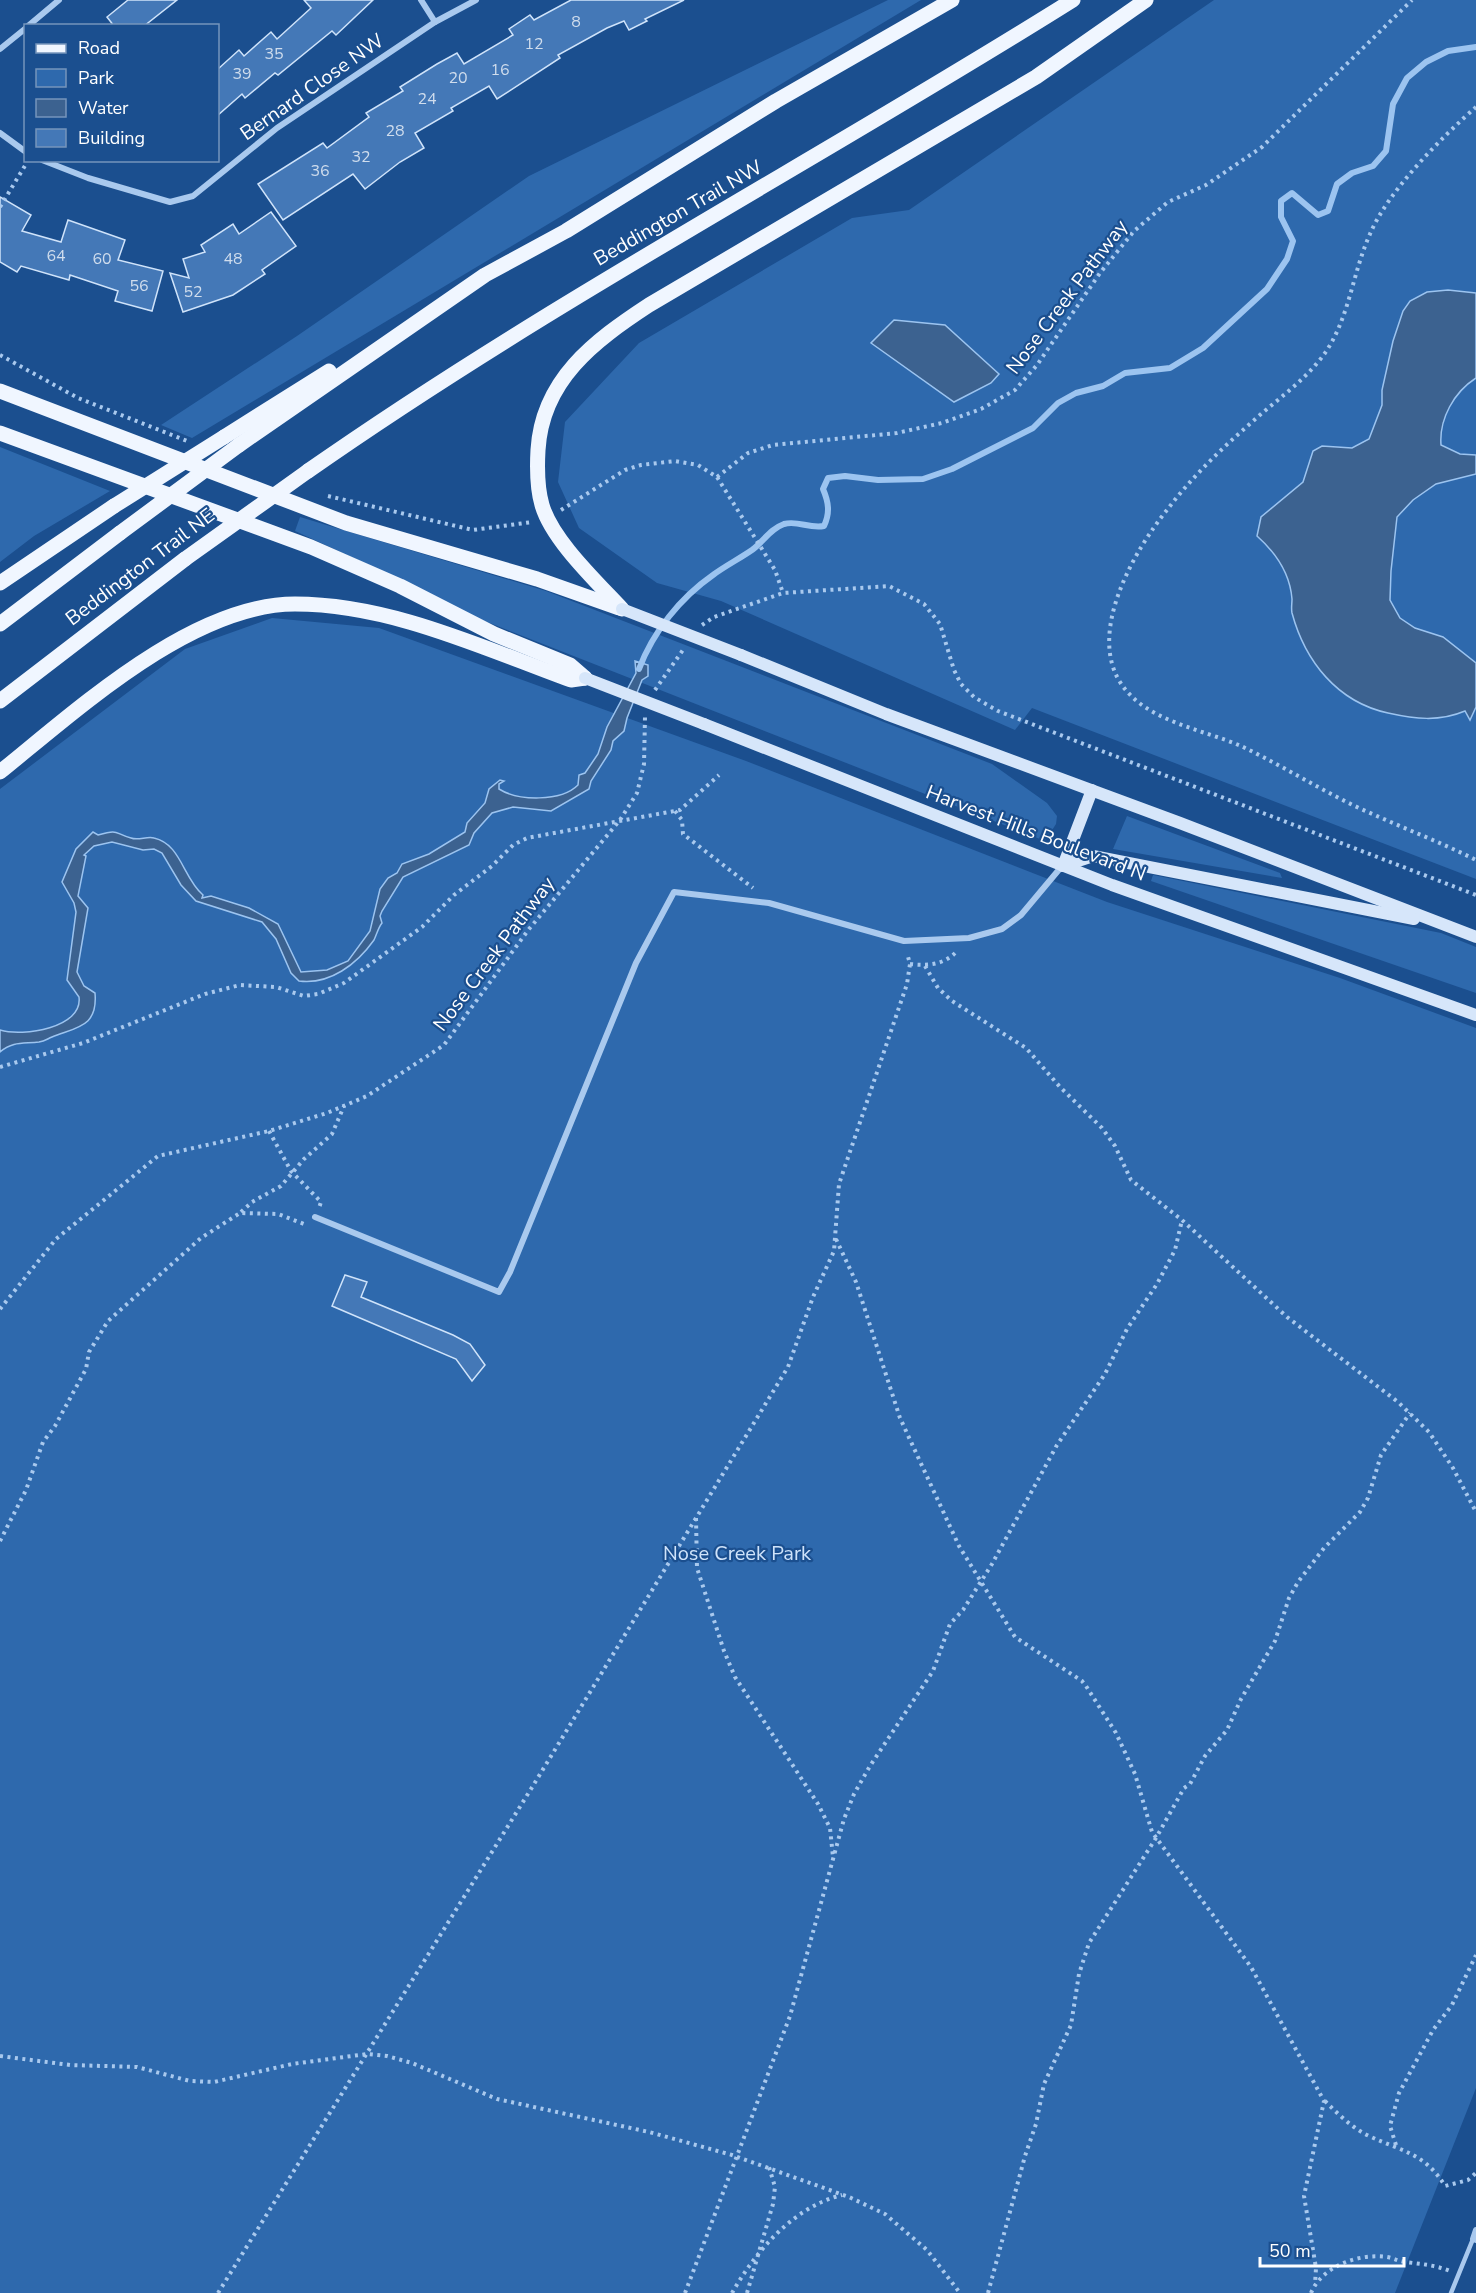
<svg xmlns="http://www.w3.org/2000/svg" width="1476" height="2293" font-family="'Nunito Sans',sans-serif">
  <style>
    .green { fill: #2e69ad }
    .water { fill: #3c6290; stroke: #9cc4f0; stroke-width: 1.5 }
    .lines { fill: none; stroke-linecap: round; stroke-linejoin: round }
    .stream { stroke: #9cc4f0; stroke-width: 6 }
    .building { fill: #4478b7; stroke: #cfe3fa; stroke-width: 1.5 }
    .path { stroke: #a9c9ee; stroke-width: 4; stroke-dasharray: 3 4.5; stroke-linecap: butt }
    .lane { stroke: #a9c9ee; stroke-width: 4.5 }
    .street { stroke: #a9c9ee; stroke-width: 6 }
    .secondary { stroke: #d6e6fa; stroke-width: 12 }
    .primary { stroke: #f0f6ff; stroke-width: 15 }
    .secondary-bridge { stroke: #d6e6fa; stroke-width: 12 }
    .primary-bridge { stroke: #f0f6ff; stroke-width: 15 }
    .labels { text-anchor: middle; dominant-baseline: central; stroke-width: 4.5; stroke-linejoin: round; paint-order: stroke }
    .number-label { font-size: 16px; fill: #d0dded }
    .street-label { font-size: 20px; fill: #fff; stroke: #1b4f8f }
    .park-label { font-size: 20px; fill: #cfe3fa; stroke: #1b4f8f }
  </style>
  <rect width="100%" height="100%" fill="#1b4f8f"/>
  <g class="green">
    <polygon points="888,0 921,0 192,438 161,425 297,336 529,176"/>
    <polygon points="1214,0 1476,0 1476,879 1032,708 1015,730 721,601 657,583 579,528 558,482 565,422 639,343 852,218 909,210"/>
    <polygon points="0,447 110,491 34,536 0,562"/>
    <polygon points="300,517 546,591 992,764 1047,803 1057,816 1056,824 1045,841 449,607 395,577 295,531"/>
    <polygon points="272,618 379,628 746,761 1107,902 1340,978 1476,1028 1476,2088 1395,2293 0,2293 0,789 185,649"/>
    <polygon points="1127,816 1280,873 1282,878 1113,849"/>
    <polygon points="1153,875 1441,933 1476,947 1476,993 1151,881"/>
  </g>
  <g class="water">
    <path d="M1448 290 1476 293V378C1454 392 1439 419 1441 445L1460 454 1476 455V474L1436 484 1413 500 1397 517 1391 571 1390 600 1400 618 1415 628 1443 637 1476 663V707L1470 720 1465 711C1439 722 1415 719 1388 713 1337 702 1305 661 1292 613 1291 608 1292 604 1292 599 1290 574 1275 552 1257 536L1261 517 1303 482 1313 451 1322 446 1352 448 1369 439 1382 405V390L1393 341 1403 311 1410 301 1427 292Z"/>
    <polygon points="894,320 945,325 999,374 991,383 954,402 871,343"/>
    <path d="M635 661 648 665V676L642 680 627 718 624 731 613 741 611 750 591 781 589 789 551 811 513 807 492 813 474 833 469 845 403 877 382 911 380 916 382 923C378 928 377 934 374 940 357 964 330 985 299 981L291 973 276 939 262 922 196 901 181 885 162 853 154 849 143 850 112 842 94 846 84 855 86 856 78 896 88 908 77 972 84 986 95 993C98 1027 77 1027 52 1037 47 1039 45 1041 39 1042 24 1044 13 1041 0 1052V1030C23 1037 83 1028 79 997L67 980 76 912 74 903 62 882 76 849 93 832 98 835C120 829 113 833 131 838 138 841 147 836 154 838 181 844 183 878 203 895L202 898 211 896 249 908 278 924 301 972 327 970 348 961 370 931 380 889 388 878 397 873 402 864 429 854 465 832 467 823 485 803 489 789 500 780 504 781 499 784V789C518 801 561 802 578 785L579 775 585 773 598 754 607 727 636 673Z"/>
  </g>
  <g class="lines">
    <path class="stream" d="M639 669C653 632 680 598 713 575 725 566 739 559 752 550 763 542 770 529 784 524 798 520 809 529 824 526 830 513 829 503 823 489L828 478 845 476 878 480 923 479 952 469 1033 428 1058 403 1076 393 1103 386 1125 373 1170 368 1203 348 1267 289 1287 259 1293 241 1281 217V201L1292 193 1318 215 1328 211 1337 184 1352 173 1373 166 1386 151 1393 104 1407 78 1426 62 1448 51 1476 47"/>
  </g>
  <g class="building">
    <polygon points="128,0 177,0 144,26 114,26 107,17"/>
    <polygon points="304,0 373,0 336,35 332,31 278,75 275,73 245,98 242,94 218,115 218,69 239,50 244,56 271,32 277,39 311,8"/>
    <polygon points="571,0 684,0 645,19 647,21 629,30 624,21 607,28 558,55 560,58 497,99 489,86 451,108 453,111 415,133 424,148 400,162 365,189 353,174 283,220 258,184 323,143 327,148 369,117 366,113 403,91 400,87 437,64 457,53 464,64 513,35 509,29 530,15 534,20"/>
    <polygon points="0,197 31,215 22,231 61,242 68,220 125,240 118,260 163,271 152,311 115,301 118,291 70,275 69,280 21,266 17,272 0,262"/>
    <polygon points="271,212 296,246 262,270 265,274 233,295 183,312 170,273 189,278 183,259 205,252 201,245 233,224 239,234"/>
    <polygon points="345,1275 367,1282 361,1297 453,1335 470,1344 485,1365 472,1381 456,1359 332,1306"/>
  </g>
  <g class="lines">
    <g class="path">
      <path d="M1476 107C1441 138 1388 191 1370 234 1351 276 1349 326 1318 362 1299 385 1274 402 1252 422 1221 449 1191 478 1167 510 1134 551 1088 631 1120 682 1144 721 1202 729 1241 746 1281 765 1319 789 1359 808 1398 826 1438 841 1476 860"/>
      <polyline points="0,207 26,164"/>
      <polyline points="0,355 78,398 187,441"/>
      <polyline points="717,477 748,453 773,445 897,433 942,423 981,409 1015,390 1037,365 1100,273 1134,231 1168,202 1206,185 1262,147 1412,0"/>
      <polyline points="328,496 473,530 532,522"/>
      <polyline points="561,510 625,470 641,465 675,461 698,465 717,477 775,570 783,593"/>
      <polyline points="702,625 714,617 783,593 889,586 924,604 940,624 954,670 961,684 974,697 998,711 1476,895"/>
      <polyline points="655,690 685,647"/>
      <polyline points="675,811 682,820 683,834 753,888"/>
      <path d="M910 964C928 966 945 965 958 950"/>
      <polyline points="925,966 938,988 952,1001 1026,1048 1060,1087 1102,1128 1115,1146 1131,1180 1182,1220 1287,1317 1398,1402 1429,1432 1453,1468 1476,1512"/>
      <polyline points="0,1067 83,1043 205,994 240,985 276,987 304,996 318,994 344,983 422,927 454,895 492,866 513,845 527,838 680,810 719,775"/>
      <polyline points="269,1131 291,1171 321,1202 319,1208"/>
      <polyline points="241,1212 252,1202 281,1186 304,1159 332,1134 344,1106"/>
      <polyline points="836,1239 856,1282 900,1418 959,1546 1015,1637 1082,1681 1086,1686 1116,1733 1135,1774 1152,1832 1251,1967 1324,2101 1304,2196 1316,2268 1315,2284"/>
      <polyline points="0,1309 56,1239 158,1156 269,1131 327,1113 367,1096 444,1045 529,929 620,820 637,793 644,764 645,717"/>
      <polyline points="696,1518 697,1568 724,1651 735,1677 818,1804 830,1828 833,1857"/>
      <polyline points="0,1541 26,1490 43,1442 55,1426 86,1369 89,1352 108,1321 201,1238 240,1213 278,1214 304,1224"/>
      <polyline points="0,2056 70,2065 137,2067 190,2081 214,2082 292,2064 367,2054 387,2056 412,2063 497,2099 649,2132 732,2155 849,2197 885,2214 927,2250 960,2293"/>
      <path d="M1325 2101C1338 2114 1352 2128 1369 2136 1401 2151 1425 2153 1445 2186L1468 2180 1476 2173"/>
      <polyline points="1396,2145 1390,2126 1399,2093 1433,2030 1452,2005 1476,1955"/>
      <polyline points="218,2293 531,1789 788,1367 813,1297 834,1251 839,1184 907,984 910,964 907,953"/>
      <polyline points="685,2293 790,2016 844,1819 854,1794 870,1766 933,1671 950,1624 963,1610 992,1564 1057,1445 1105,1374 1127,1329 1157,1284 1175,1250 1182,1220"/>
      <path d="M732 2293C756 2251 793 2207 842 2195"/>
      <polyline points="747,2293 773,2204 775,2187 769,2167"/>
      <polyline points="988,2293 1025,2156 1036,2124 1044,2084 1071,2025 1079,1974 1089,1943 1156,1838 1184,1788 1190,1784 1205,1756 1227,1730 1241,1699 1275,1641 1289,1598 1298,1582 1324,1548 1360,1512 1368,1498 1381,1455 1410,1413"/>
      <path d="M1311 2293C1322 2266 1359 2253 1387 2257 1393 2258 1398 2261 1405 2262 1421 2264 1435 2265 1450 2271"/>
    </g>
    <polyline class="lane" points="1451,2293 1473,2239"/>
    <g class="street">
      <polyline points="435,22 476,0"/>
      <polyline points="28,26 59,0"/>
      <polyline points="0,49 26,28"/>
      <polyline points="0,133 26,152"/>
      <polyline points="42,160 88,178 170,202 193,196 277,128 435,22 421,0"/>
      <polyline points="315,1217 499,1292 510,1272 636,963 674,892 769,903 904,941 969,938 1002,929 1021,915 1062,866"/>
      <polyline points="1476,2230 1473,2239 1476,2240"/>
    </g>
    <g class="secondary">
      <polyline points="741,655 886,714 1180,823 1476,937"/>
      <polyline points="704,724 1112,885 1476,1015"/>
      <polyline points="1063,866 1093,856 1414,919"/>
      <polyline points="1063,866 1092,790"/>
    </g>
    <g class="primary">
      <polyline points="0,391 346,523 537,579 619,608"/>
      <polyline points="0,433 311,547 400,586 494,634 570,665 585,678"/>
      <polyline points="224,437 329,371"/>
      <polyline points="239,445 485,275 566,231 776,101 952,0"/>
      <path d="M308 471C554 299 820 159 1073 0"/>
      <polyline points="0,583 114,506"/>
      <path d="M622 609C597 582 552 540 542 505 537 488 537 468 538 450 542 380 594 341 649 305L1036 77 1146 0"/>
      <polyline points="0,624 120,533"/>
      <polyline points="0,701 185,559"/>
      <path d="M0 772C77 710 192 604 295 604 390 604 483 648 571 680L585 678"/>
    </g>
    <g class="secondary-bridge">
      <polyline points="622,609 741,655"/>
      <polyline points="585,678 704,724"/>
    </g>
    <g class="primary-bridge">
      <polyline points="114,506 224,437"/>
      <polyline points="120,533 239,445"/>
      <polyline points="185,559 308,471"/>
    </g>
  </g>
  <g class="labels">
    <g class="number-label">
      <text x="576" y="22">8</text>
      <text x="534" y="44">12</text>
      <text x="274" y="54">35</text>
      <text x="500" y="70">16</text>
      <text x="242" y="74">39</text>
      <text x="458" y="78">20</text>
      <text x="427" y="99">24</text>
      <text x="395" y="131">28</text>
      <text x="361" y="157">32</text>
      <text x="320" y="171">36</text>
      <text x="56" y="256">64</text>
      <text x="102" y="259">60</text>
      <text x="233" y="259">48</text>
      <text x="139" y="286">56</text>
      <text x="193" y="292">52</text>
    </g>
    <g class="street-label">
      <text transform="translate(312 87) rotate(-35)">Bernard Close NW</text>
      <text transform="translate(678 213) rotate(-30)">Beddington Trail NW</text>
      <text transform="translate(1067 297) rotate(-53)">Nose Creek Pathway</text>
      <text transform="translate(140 567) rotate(-37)">Beddington Trail NE</text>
      <text transform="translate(1036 833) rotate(21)">Harvest Hills Boulevard N</text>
      <text transform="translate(494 954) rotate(-53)">Nose Creek Pathway</text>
    </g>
    <g class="park-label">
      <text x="737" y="1553">Nose Creek Park</text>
    </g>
  </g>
  <rect x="24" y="24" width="195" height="138" fill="#1b4f8f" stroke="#7695bc" stroke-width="1.5"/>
  <rect x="36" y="44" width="30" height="9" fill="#f0f6ff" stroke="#7695bc" stroke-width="1.5"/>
  <text x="78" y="54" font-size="18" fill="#ffffff">Road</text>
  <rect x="36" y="69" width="30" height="18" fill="#2e69ad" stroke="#7695bc" stroke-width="1.5"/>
  <text x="78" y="84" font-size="18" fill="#ffffff">Park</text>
  <rect x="36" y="99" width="30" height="18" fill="#3c6290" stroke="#7695bc" stroke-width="1.5"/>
  <text x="78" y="114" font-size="18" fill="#ffffff">Water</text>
  <rect x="36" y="129" width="30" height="18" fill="#4478b7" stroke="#7695bc" stroke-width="1.5"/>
  <text x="78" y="144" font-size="18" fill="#ffffff">Building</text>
  <path d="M1260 2257v9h144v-9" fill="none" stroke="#ffffff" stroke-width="3"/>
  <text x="1269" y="2257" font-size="18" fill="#ffffff" stroke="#1b4f8f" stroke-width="4.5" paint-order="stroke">50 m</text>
</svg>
